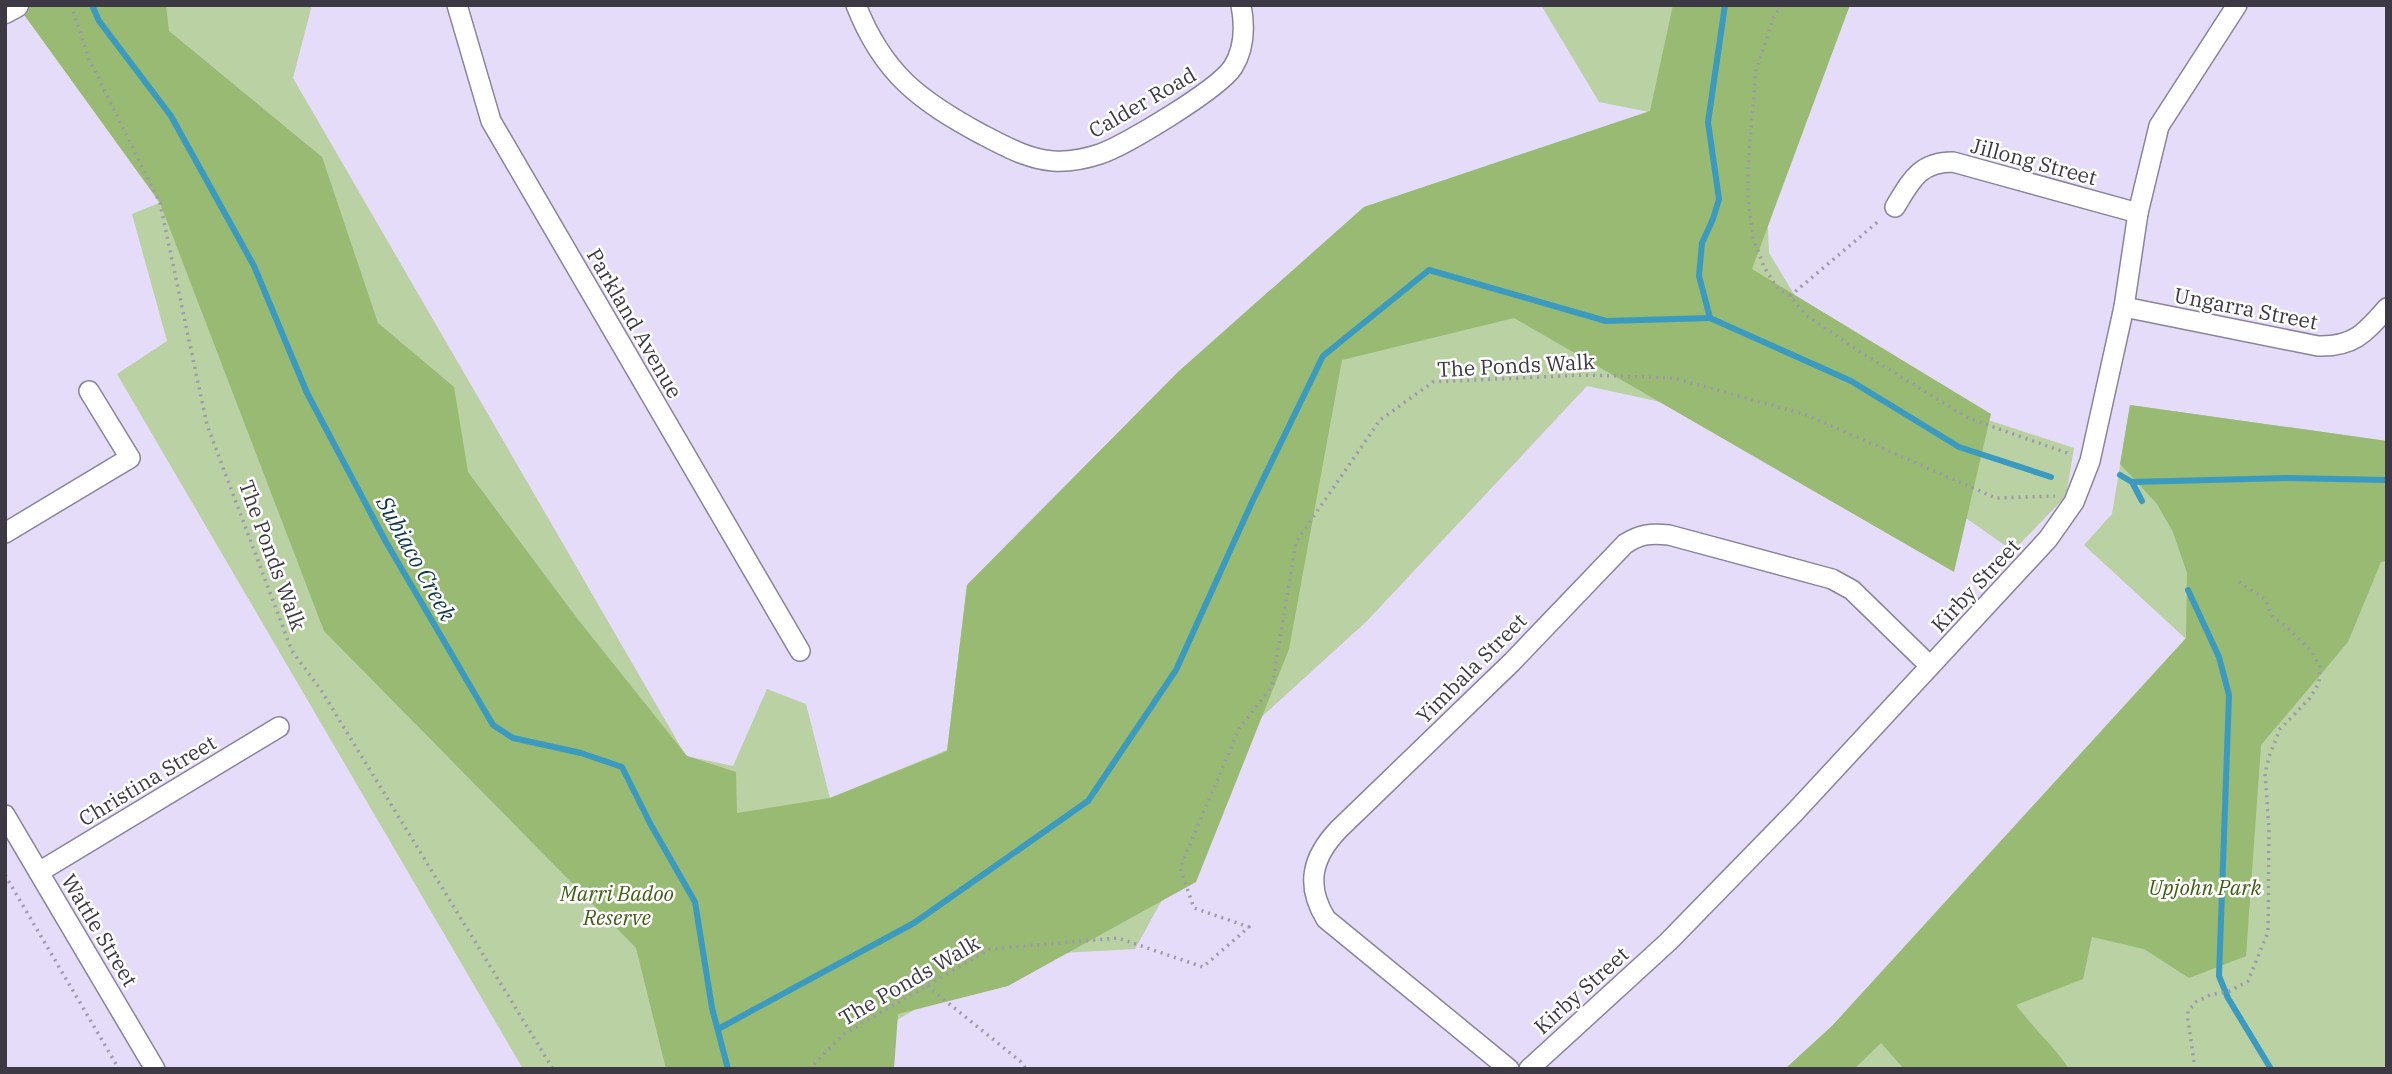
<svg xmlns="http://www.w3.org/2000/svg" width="2392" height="1074" font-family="'IBM Plex Serif',serif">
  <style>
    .green { fill: #bad1a3 }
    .forest { fill: #98ba72 }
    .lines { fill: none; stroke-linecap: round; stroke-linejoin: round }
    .stream { stroke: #3b9abf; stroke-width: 6 }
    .minor-casing { stroke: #8a839c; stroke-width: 22 }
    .tertiary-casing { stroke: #8a839c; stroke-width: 27 }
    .path { stroke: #9e98ad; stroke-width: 3.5; stroke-dasharray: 2 5; stroke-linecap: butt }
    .minor { stroke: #fff; stroke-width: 19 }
    .tertiary { stroke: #fff; stroke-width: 24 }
    .labels { text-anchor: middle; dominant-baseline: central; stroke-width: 5; stroke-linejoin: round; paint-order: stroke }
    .street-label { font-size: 21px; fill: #3c3944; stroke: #fff }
    .park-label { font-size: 21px; font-style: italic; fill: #405d11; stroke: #fff }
    .water-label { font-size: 23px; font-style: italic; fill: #0f3949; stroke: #fff }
  </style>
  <rect width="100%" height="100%" fill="#e4dcf8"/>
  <g class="green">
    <polygon points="80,5 312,5 293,78 686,756 733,766 767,689 806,704 830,798 947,750 967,585 1178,372 1364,207 1649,112 1599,102 1541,5 1807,5 1765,163 1769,253 1797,299 1954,409 2074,448 2066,496 2013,551 1933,495 1817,436 1587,386 1367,621 1234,742 1201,829 1135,949 1006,956 824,1063 830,1069 523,1069 117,374 167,341 132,214 159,203"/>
    <polygon points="2130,405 2387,441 2387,1069 1785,1069 1832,1026 2186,639 2084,545 2112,514"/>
  </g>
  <g class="forest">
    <polygon points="17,5 166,5 169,31 322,157 378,323 454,387 468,472 576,617 687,756 736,772 737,813 830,798 947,751 967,585 1178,372 1364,207 1650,111 1673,5 1850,5 1752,269 1991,414 1954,572 1514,318 1342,360 1289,649 1196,882 1008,986 898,1014 894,1069 666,1069 636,948 324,631 160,203"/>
    <path d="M2130 405 2387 441V561L2381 562 2348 642 2261 745 2246 956 2189 978 2144 949 2092 937 2083 979 2016 1005C2033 1028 2054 1046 2069 1069H1904L1881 1043 1854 1069H1785L1832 1026 2186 638 2187 573 2173 532 2157 504 2120 464Z"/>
  </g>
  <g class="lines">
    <g class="stream">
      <polyline points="92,5 99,21 171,116 254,266 307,393 386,542 493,725 513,738 581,753 622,767 651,825 695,902 712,1008 728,1069"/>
      <polyline points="1710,318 1851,381 1959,447 2051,477"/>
      <polyline points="2120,475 2132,482 2287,478 2387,480"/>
      <polyline points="2132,482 2142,501"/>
      <polyline points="2188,590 2219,657 2229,695 2219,976 2228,998 2271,1069"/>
      <polyline points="718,1029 914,923 1088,801 1176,670 1253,500 1323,356 1429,270 1606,321 1710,318 1699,276 1702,243 1713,219 1719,199 1708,122 1725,5"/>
    </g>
    <defs>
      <g id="minor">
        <polyline points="457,5 491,121 800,651"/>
        <path d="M856 5C883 74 920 101 983 135 1005 146 1027 159 1053 161 1068 162 1085 159 1100 154 1126 145 1219 89 1233 67 1245 48 1245 26 1241 5"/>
        <path d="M1895 207C1911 181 1919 162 1953 162L2138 213"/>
        <path d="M2124 307 2318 346C2354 347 2365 333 2387 308"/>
        <polyline points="5,533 130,458 89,391"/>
        <polyline points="5,815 155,1069"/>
        <polyline points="39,872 279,727"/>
        <path d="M1509 1069 1326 919C1305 885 1312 857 1339 829L1512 662 1625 544C1640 534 1651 533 1669 535L1832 579 1852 590 1930 666"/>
        <polyline points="1529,1069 1668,942 1794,813 2048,539 2074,502 2090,461 2124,307 2138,213 2159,126 2237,5"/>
      </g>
      <polyline id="tertiary" points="5,11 16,5"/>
    </defs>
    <use href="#minor" class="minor-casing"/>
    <use href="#tertiary" class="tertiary-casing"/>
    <g class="path">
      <polyline points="71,5 89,59 160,203 207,425 292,651 321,690 553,1069"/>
      <polyline points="1782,5 1774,16 1756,70 1748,165 1748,199 1753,237 1764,267 1778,289 1790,296 1806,315 1859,351 1968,418 2070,454"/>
      <polyline points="1790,296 1880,220"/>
      <polyline points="5,875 119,1069"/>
      <polyline points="927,986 1020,1061 1026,1069"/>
      <polyline points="809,1069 844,1034 990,949 1118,938 1203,967 1249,927 1194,908 1180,868 1239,729 1272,686 1296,542 1380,420 1433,382 1584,375 1673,378 1804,414 1996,498 2055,496"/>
      <polyline points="2195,1069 2188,1020 2188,1011 2196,1002 2210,995 2230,991 2248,981 2268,932 2269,830 2265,773 2270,754 2280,729 2310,698 2319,683 2320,667 2311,651 2289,629 2272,616 2266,600 2235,579"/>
    </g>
    <use href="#minor" class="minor"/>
    <use href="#tertiary" class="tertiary"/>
  </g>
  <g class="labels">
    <g class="street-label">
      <text transform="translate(1142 102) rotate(-30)">Calder Road</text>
      <text transform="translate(2034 161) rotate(15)">Jillong Street</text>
      <text transform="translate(2246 308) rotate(11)">Ungarra Street</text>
      <text transform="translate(635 323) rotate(60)">Parkland Avenue</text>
      <text transform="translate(1516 365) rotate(-3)">The Ponds Walk</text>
      <text transform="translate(273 555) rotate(70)">The Ponds Walk</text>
      <text transform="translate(1975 585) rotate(-47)">Kirby Street</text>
      <text transform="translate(1471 668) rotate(-45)">Yimbala Street</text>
      <text transform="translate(147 780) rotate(-31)">Christina Street</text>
      <text transform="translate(100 930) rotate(59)">Wattle Street</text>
      <text transform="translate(909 980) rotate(-30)">The Ponds Walk</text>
      <text transform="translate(1581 990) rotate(-42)">Kirby Street</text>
    </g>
    <g class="park-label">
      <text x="2205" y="887">Upjohn Park</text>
      <text x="617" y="893">Marri Badoo<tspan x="617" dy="24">Reserve</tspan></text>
    </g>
    <g class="water-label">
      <text transform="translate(417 558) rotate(61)">Subiaco Creek</text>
    </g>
  </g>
  <rect width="2392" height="1074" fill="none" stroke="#3c3944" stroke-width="14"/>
</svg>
